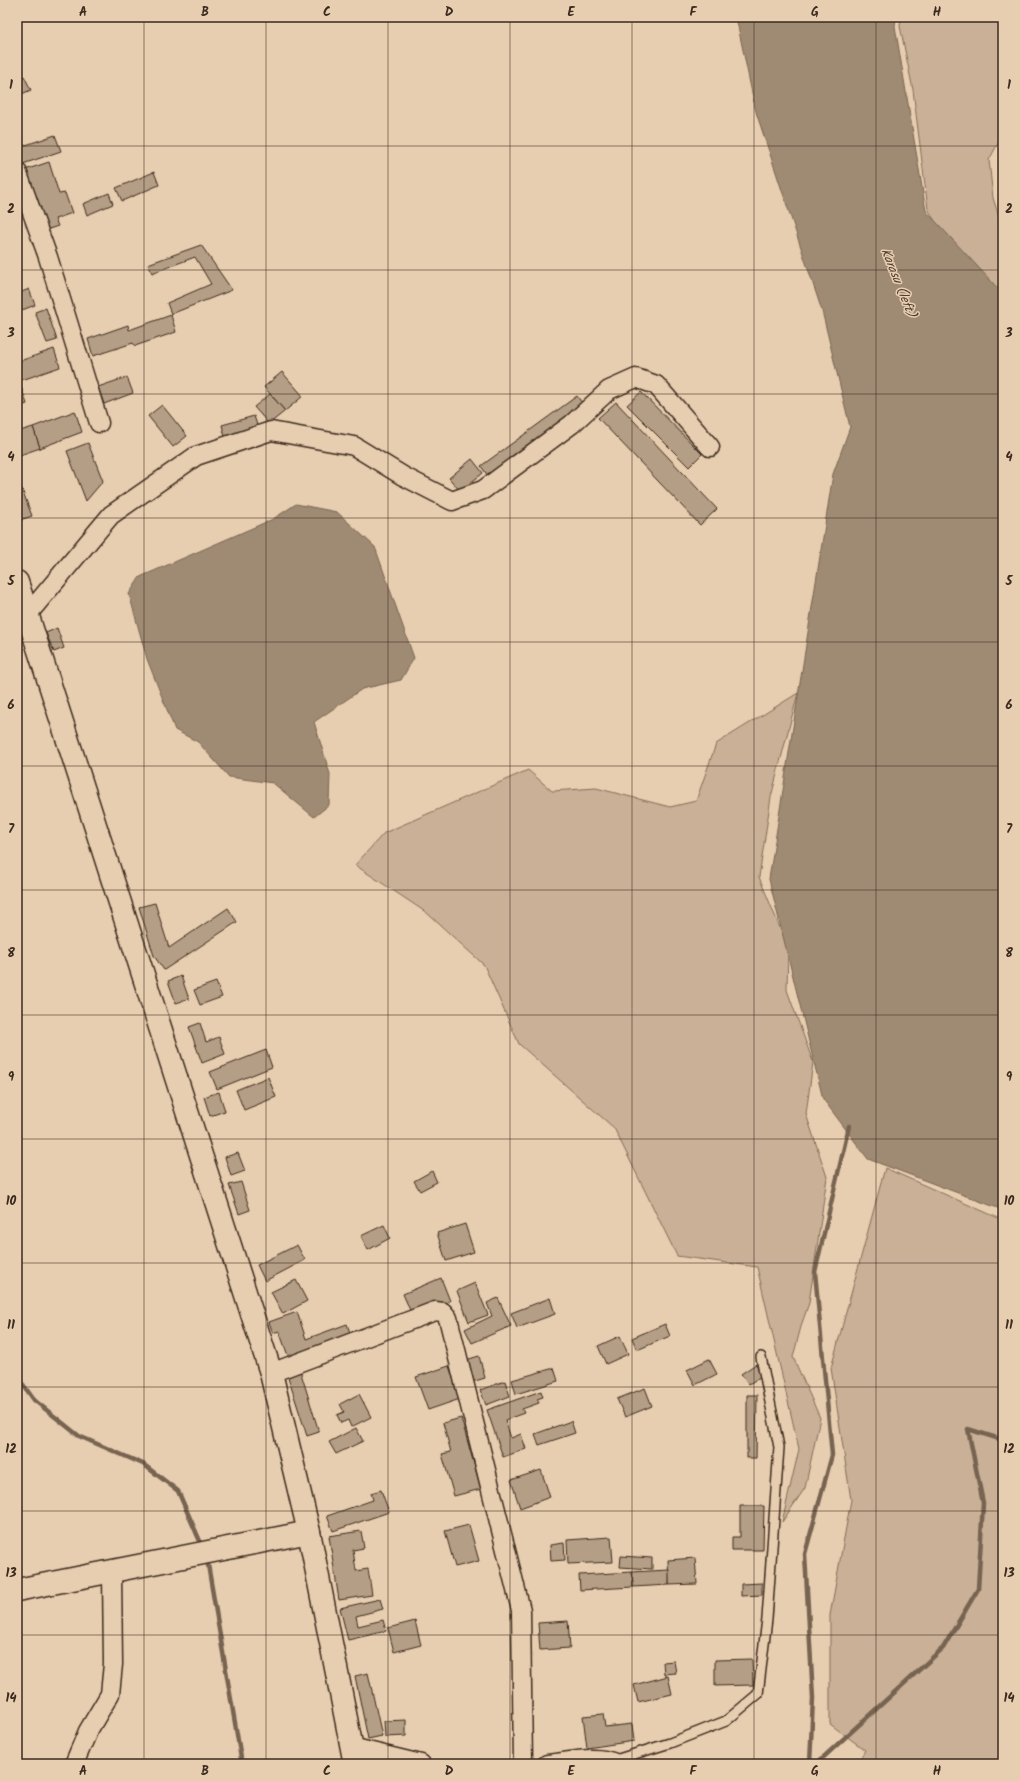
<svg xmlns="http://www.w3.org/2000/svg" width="1020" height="1781" font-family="Kalam,sans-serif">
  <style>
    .grass { fill: #c9b096; stroke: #826d5a }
    .water { fill: #9f8a73; stroke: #776451 }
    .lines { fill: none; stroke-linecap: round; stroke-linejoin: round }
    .stream { stroke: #776451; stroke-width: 4.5 }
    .building { fill: #b49e85; stroke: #3b2a1e }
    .lane-casing { stroke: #3b2a1e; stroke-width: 12 }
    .street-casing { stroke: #3b2a1e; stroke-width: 21 }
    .secondary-casing { stroke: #3b2a1e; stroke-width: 25 }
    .lane { stroke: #e8ceb0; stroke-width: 9 }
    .street { stroke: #e8ceb0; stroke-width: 18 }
    .secondary { stroke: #e8ceb0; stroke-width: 22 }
    .grid { fill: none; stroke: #3b2a1e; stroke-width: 1; stroke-opacity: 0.55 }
    .labels { text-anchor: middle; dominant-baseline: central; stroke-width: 3; stroke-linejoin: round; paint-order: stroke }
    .water-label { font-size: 13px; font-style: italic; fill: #4f3d2f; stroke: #e8ceb0 }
    .neatline { fill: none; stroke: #3b2a1e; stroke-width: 1.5 }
    .grid-label { font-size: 13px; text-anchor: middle; font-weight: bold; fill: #3b2a1e }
  </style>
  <rect width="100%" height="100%" fill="#e8ceb0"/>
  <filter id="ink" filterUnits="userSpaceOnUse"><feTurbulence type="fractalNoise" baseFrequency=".025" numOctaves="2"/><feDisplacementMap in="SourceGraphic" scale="8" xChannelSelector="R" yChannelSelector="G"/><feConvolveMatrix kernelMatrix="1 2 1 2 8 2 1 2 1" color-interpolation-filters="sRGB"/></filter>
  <g filter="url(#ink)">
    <g class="grass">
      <polygon points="901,17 1003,17 1003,134 989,160 993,198 1003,229 1003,295 949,246 928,209 913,90 900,26"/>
      <polygon points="798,693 771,797 759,877 788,947 787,990 813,1062 806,1114 827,1177 809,1303 802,1323 793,1357 820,1418 805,1488 782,1522 799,1449 757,1267 677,1256 614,1128 519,1044 484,965 427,913 355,865 384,833 528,770 552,791 596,788 670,807 696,801 716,744"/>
      <polygon points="885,1168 1003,1220 1003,1764 857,1764 865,1750 830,1724 830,1615 851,1500 831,1368"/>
    </g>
    <g class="water">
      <polygon points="736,17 896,17 895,26 926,211 1003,294 1003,1210 868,1159 823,1099 769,879 833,474 850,427 822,311 756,112"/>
      <polygon points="296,504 337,512 375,547 414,658 401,680 362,689 314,722 330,774 329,805 314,817 273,783 229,777 198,742 175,730 147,659 129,594 140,577 273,519"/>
    </g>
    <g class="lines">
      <g class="stream">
        <polyline points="17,1376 34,1400 79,1436 143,1464 178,1491 203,1548"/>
        <polyline points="207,1559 242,1764"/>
        <polyline points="810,1764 813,1698 805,1554 832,1455 815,1272 849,1126"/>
        <polyline points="816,1764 943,1648 978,1589 983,1503 968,1429 1003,1440"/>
      </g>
    </g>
    <g class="building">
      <polygon points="24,76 31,90 17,96 17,79"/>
      <polygon points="55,135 61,151 23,164 17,148"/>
      <polygon points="49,162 59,194 65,193 72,213 55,219 58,226 43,231 22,171"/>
      <polygon points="154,172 159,185 122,201 116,188"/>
      <polygon points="109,193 113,204 87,215 83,204"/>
      <polygon points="201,245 232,290 171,314 167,303 211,284 195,257 152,273 148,264"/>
      <polygon points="29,289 35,305 17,312 17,294"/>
      <polygon points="46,308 57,340 47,343 35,312"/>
      <polygon points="171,315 176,332 135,346 133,343 93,356 88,339 128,325 129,330"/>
      <polygon points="54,349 60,367 19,381 27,404 18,407 17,362"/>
      <polygon points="282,372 303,396 285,411 264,387"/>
      <polygon points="127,377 133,393 104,404 98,387"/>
      <polygon points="641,392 702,454 689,467 627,405"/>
      <polygon points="270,394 285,411 269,424 254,407"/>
      <polygon points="577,396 587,410 488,476 481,466"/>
      <polygon points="616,402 717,509 700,525 598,418"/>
      <polygon points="162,405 187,436 173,447 148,416"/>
      <polygon points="75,411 82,432 40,448 33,427"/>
      <polygon points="254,416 258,428 225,437 222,425"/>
      <polygon points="33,427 40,448 17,456 17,432"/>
      <polygon points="88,443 103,481 86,501 67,451"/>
      <polygon points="472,459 483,473 460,491 449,478"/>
      <polygon points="17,476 32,516 17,521"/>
      <polygon points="57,628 64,648 54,652 46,633"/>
      <polygon points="155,903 169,948 228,908 237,922 164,970 154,956 139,907"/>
      <polygon points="181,976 189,999 176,1003 168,981"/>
      <polygon points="216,982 222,997 200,1005 194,990"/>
      <polygon points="200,1023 206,1042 219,1037 225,1054 202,1063 189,1027"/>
      <polygon points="266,1050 272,1067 217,1089 210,1072"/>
      <polygon points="268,1077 276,1097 244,1110 236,1090"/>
      <polygon points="219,1092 225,1111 210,1116 204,1097"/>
      <polygon points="238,1153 245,1171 231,1176 225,1157"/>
      <polygon points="432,1171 437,1182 420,1191 414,1181"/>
      <polygon points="241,1182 250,1210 239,1214 229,1185"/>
      <polygon points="465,1224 474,1252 446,1261 437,1233"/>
      <polygon points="384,1225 390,1238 368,1250 361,1236"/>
      <polygon points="297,1245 305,1260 265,1281 257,1265"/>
      <polygon points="441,1278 450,1301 413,1317 403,1294"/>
      <polygon points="296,1280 307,1301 283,1314 271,1292"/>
      <polygon points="475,1283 488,1315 469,1322 457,1291"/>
      <polygon points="498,1298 511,1326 472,1343 465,1329 492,1316 487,1303"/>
      <polygon points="550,1298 555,1314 517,1328 511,1313"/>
      <polygon points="297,1312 306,1339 347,1324 353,1341 291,1364 279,1331 273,1333 269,1322"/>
      <polygon points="665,1324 670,1336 637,1350 632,1338"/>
      <polygon points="620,1336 628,1354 606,1364 598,1346"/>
      <polygon points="479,1356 485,1378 472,1382 466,1360"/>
      <polygon points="709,1359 717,1374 695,1385 687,1370"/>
      <polygon points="756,1364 763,1375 749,1384 741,1374"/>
      <polygon points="449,1366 460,1399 428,1410 416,1377"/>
      <polygon points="554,1368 558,1381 516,1394 512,1380"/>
      <polygon points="300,1370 319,1432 307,1436 287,1374"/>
      <polygon points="505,1381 510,1396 486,1405 480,1390"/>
      <polygon points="645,1388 652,1406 625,1417 617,1399"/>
      <polygon points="541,1391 543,1397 537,1399 539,1403 522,1409 524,1413 505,1420 511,1438 521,1434 526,1449 503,1457 487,1410"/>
      <polygon points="359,1394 371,1417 351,1427 348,1420 341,1423 337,1415 344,1412 340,1404"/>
      <polygon points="747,1395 757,1395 756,1458 747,1458"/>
      <polygon points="461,1418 481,1489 454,1496 442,1454 451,1452 443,1423"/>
      <polygon points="571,1421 575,1433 539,1445 535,1434"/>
      <polygon points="356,1428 363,1441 336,1454 329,1442"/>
      <polygon points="541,1470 550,1497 520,1508 511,1480"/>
      <polygon points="381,1490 389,1512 333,1531 327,1516 373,1500 371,1493"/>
      <polygon points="740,1506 764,1506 763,1550 732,1550 732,1537 740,1537"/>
      <polygon points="469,1525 479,1561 455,1567 445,1531"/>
      <polygon points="361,1531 364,1548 353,1550 356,1571 368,1569 372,1595 339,1600 329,1536"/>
      <polygon points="611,1537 613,1562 568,1564 567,1540"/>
      <polygon points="564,1543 565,1560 551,1561 550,1545"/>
      <polygon points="621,1556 652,1558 652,1569 620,1567"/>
      <polygon points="695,1558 697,1584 669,1585 668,1560"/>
      <polygon points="669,1570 669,1585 633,1587 632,1572"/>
      <polygon points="632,1572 633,1587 580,1590 579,1575"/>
      <polygon points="762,1583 762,1595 741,1596 741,1584"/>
      <polygon points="380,1599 383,1609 356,1616 358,1626 383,1620 386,1631 348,1640 340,1608"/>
      <polygon points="415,1621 421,1645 394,1652 388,1628"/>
      <polygon points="568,1621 570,1648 540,1650 538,1623"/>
      <polygon points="752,1659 753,1685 715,1686 715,1660"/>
      <polygon points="674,1661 676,1673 664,1674 663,1662"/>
      <polygon points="368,1673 382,1736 368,1739 355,1676"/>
      <polygon points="668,1676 672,1694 638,1702 634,1685"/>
      <polygon points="603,1714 605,1727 632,1724 634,1741 587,1748 583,1716"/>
      <polygon points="406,1720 406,1736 385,1737 384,1721"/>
    </g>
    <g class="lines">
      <defs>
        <polyline id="lane" points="612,1761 670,1743 726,1721 758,1694 767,1619 779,1447 761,1357"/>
        <g id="street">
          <polyline points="17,171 48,257 99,423"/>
          <polyline points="28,614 111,515 196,456 271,431 354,446 403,476 452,501 483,490 572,424 609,390 636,378 656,385 710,447"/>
          <polyline points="271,1373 435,1311 443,1312 448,1318 521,1610 523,1764"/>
          <polyline points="351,1747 421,1764"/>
          <polyline points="74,1764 88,1731 110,1694 113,1664 112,1572"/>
          <path d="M547 1764C569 1762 597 1754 617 1764"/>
        </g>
        <g id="secondary">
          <polyline points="17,582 271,1373 309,1532 355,1764"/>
          <polyline points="17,1590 309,1532"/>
        </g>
      </defs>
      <use href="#lane" class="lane-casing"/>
      <use href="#street" class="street-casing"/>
      <use href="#secondary" class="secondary-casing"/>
      <use href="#lane" class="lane"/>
      <use href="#street" class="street"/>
      <use href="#secondary" class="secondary"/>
    </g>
  </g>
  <path class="grid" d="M144 17V1764M266 17V1764M388 17V1764M510 17V1764M632 17V1764M754 17V1764M876 17V1764M17 146H1003M17 270H1003M17 394H1003M17 518H1003M17 642H1003M17 766H1003M17 890H1003M17 1015H1003M17 1139H1003M17 1263H1003M17 1387H1003M17 1511H1003M17 1635H1003"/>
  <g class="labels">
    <g class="water-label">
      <text transform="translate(898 283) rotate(68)">Karasu (left)</text>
    </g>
  </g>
  <rect width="1020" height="1781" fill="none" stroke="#e8ceb0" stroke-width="44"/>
  <rect x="22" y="22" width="976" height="1737" class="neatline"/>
  <g class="grid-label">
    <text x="83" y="16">A</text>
    <text x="205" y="16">B</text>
    <text x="327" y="16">C</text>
    <text x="449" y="16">D</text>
    <text x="571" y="16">E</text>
    <text x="693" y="16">F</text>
    <text x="815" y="16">G</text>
    <text x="937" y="16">H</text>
    <text x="11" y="89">1</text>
    <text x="1009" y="89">1</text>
    <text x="11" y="213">2</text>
    <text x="1009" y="213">2</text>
    <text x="11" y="337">3</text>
    <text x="1009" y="337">3</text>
    <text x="11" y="461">4</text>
    <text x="1009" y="461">4</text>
    <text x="11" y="585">5</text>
    <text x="1009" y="585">5</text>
    <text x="11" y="709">6</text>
    <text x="1009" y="709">6</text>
    <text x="11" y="833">7</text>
    <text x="1009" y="833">7</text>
    <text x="11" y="957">8</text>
    <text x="1009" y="957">8</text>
    <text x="11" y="1081">9</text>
    <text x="1009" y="1081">9</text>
    <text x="11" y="1205">10</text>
    <text x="1009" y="1205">10</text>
    <text x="11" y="1329">11</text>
    <text x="1009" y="1329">11</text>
    <text x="11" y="1453">12</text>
    <text x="1009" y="1453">12</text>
    <text x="11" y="1577">13</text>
    <text x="1009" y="1577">13</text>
    <text x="11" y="1702">14</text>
    <text x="1009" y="1702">14</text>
    <text x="83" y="1775">A</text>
    <text x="205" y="1775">B</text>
    <text x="327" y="1775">C</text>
    <text x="449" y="1775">D</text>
    <text x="571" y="1775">E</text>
    <text x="693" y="1775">F</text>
    <text x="815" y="1775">G</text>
    <text x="937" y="1775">H</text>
  </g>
</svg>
